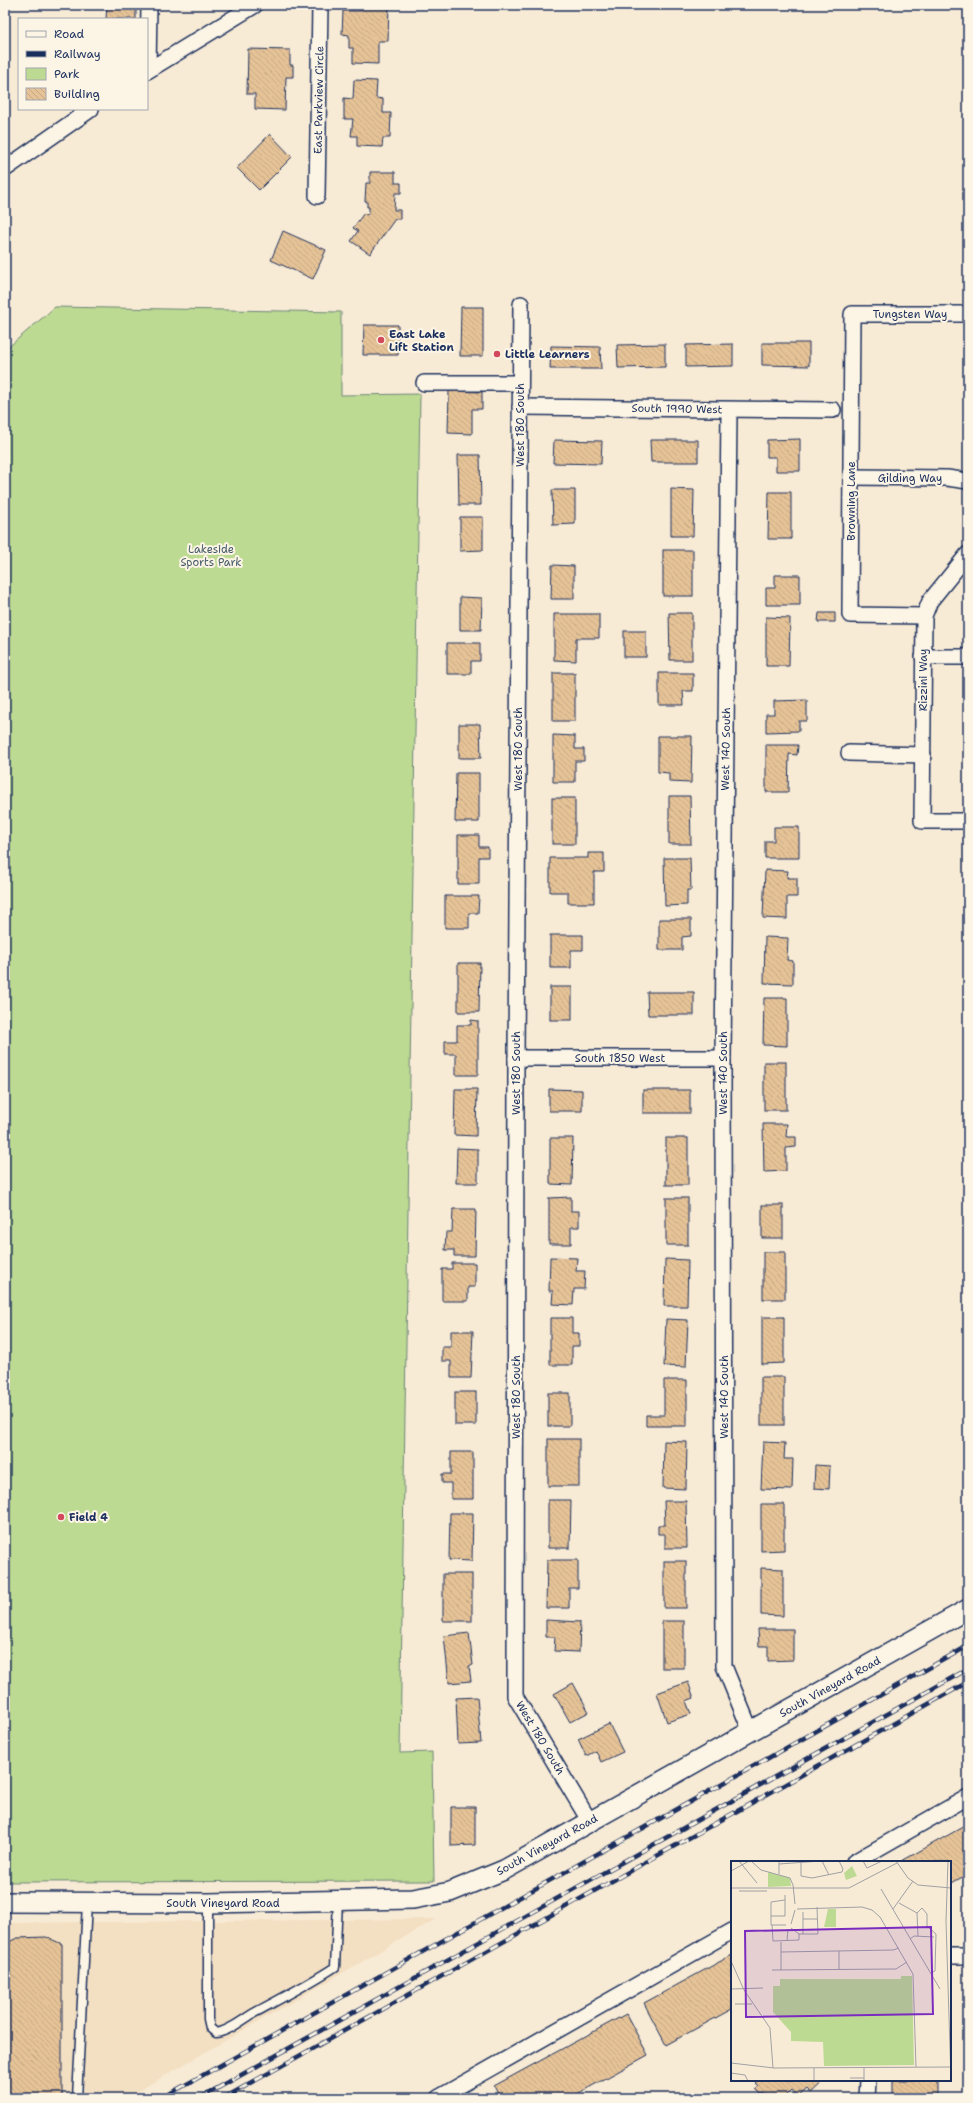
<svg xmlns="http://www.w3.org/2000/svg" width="973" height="2103" font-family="'Shantell Sans',sans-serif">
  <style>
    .built { fill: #f3dfc2 }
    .green { fill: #bdda92; stroke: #6c8478 }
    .building { fill: url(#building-back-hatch); stroke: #1b2f5e }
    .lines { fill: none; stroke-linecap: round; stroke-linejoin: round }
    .service-casing { stroke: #1b2f5e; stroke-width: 11 }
    .minor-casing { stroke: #1b2f5e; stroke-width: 18 }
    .tertiary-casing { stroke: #1b2f5e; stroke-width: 22 }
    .service { stroke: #fcf5e5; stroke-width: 8 }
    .minor { stroke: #fcf5e5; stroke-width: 15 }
    .tertiary { stroke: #fcf5e5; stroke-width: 19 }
    .rail-casing { stroke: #1b2f5e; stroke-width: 4.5 }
    .rail { stroke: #fcf5e5; stroke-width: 3; stroke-dasharray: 9; stroke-linecap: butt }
    .poi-dot { fill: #d1495b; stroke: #fcf5e5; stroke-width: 1.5 }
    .labels { text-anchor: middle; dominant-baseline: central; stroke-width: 4; stroke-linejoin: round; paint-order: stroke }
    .street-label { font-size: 11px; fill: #1b2f5e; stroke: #fcf5e5 }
    .poi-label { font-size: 11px; font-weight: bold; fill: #1b2f5e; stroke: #fcf5e5; text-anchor: start }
    .park-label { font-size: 11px; fill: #445a6b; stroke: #fcf5e5 }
    .inset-road { fill: none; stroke: #a0a0a5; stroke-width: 1 }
    .view { fill: #7b2cbf; fill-opacity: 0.15; stroke: #7b2cbf; stroke-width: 2 }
    .inset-edge { fill: none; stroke: #1b2f5e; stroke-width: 2 }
  </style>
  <defs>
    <pattern id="building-back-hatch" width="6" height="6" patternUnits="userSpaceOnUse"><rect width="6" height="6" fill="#e6c397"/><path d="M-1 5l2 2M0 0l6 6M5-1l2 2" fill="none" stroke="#c5a885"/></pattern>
  </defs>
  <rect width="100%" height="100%" fill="#f8ebd5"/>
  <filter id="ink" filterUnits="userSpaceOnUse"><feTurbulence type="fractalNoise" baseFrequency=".025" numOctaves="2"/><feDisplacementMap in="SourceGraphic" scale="8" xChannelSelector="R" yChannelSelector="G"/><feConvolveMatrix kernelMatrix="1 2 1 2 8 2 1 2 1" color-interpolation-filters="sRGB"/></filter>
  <g filter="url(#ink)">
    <polygon class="built" points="436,1919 126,2098 5,2098 5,1923"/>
    <polygon class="green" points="55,307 341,312 341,395 420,394 400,1753 432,1752 434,1881 5,1882 5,350"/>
    <g class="building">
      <polygon points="107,5 136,5 136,19 106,19"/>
      <polygon points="361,5 389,5 388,41 378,41 378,64 353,63 353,48 349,48 349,35 342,34 343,11 360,11"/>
      <polygon points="248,49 290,50 290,65 293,65 293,77 286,77 285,110 255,109 255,94 247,94"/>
      <polygon points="354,80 377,81 376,98 383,99 383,113 391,113 390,138 383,138 382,147 357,146 357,136 351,136 353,119 344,119 344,98 353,99"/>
      <polygon points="270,134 292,157 259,190 237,168"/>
      <polygon points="370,172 395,172 395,183 401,183 401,193 395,193 394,210 400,210 400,219 395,219 370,254 351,241 358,231 353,228 364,213 367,215 369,212 369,207 367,207 367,201 365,201 366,183 370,183"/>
      <polygon points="283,231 326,250 313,279 271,260"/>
      <polygon points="461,307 483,307 483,356 460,356"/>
      <polygon points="364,325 398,325 398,355 363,355"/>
      <polygon points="762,343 809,343 809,366 762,365"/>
      <polygon points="665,344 665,367 618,368 617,345"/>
      <polygon points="733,344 733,366 686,367 686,345"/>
      <polygon points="551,346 600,347 601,369 550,369"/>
      <polygon points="449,391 482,392 482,409 472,409 472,434 448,433"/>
      <polygon points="800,439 800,471 776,471 776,457 767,457 767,440"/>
      <polygon points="554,440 602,441 601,464 553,463"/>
      <polygon points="650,440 698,440 698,462 651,462"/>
      <polygon points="458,455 480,455 481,505 459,505"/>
      <polygon points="671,489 694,490 693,536 671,536"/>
      <polygon points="552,490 575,490 575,524 553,525"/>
      <polygon points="769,492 791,492 791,539 768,539"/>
      <polygon points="460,517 483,517 483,550 460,551"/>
      <rect x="663" y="550" width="30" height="46"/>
      <polygon points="552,565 574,566 574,599 551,599"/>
      <polygon points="775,575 800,575 800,605 766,605 766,588 775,588"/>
      <polygon points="460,597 482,598 481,630 460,630"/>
      <polygon points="669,613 692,613 692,660 670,660"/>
      <polygon points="819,613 835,613 835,622 818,622"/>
      <polygon points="554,614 599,614 599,638 576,638 576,661 554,660"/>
      <polygon points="766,617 790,618 789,666 766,666"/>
      <rect x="624" y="631" width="22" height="26"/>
      <polygon points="447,643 480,643 480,661 471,661 471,674 447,674"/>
      <rect x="553" y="673" width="22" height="48"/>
      <polygon points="659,673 693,673 693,691 683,691 684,705 659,705"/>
      <polygon points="807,700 807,721 799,721 799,731 766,732 766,714 774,714 774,701"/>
      <polygon points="459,724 480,724 481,758 459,758"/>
      <polygon points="553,735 575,736 575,749 584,749 584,761 575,761 575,782 553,782"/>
      <polygon points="658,736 692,736 691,783 669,782 669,773 658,772"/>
      <polygon points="766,745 798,745 797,755 789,754 788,792 766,792"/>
      <polygon points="456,773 479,773 479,822 455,822"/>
      <polygon points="669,796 690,796 691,844 669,844"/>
      <rect x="552" y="798" width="23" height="46"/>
      <polygon points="774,827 799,827 799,858 765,858 765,841 774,841"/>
      <polygon points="458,835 479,835 479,847 488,847 488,857 479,857 479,884 458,884"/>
      <polygon points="588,853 604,853 604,872 594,872 594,903 568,903 568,892 550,892 550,858 588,858"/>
      <polygon points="664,858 690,858 691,890 687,890 687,905 665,906"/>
      <polygon points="765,870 788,871 787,878 797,878 797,897 787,897 787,919 763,918"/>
      <polygon points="445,896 479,896 478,913 469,913 469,928 445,928"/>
      <polygon points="659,919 691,919 691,936 682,937 682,950 659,950"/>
      <polygon points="550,935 583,935 583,950 571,950 571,968 550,968"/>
      <polygon points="765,937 788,938 787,960 793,961 793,984 764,983"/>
      <polygon points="458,963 480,963 479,1012 458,1012"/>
      <rect x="550" y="987" width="22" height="33"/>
      <polygon points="647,992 694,992 694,1015 648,1015"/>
      <polygon points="764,998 787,998 787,1046 763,1045"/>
      <polygon points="471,1020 478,1021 478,1075 456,1075 456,1054 445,1054 445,1041 457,1041 457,1025 471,1025"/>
      <rect x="764" y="1062" width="22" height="48"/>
      <polygon points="455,1089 477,1089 476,1136 454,1135"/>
      <polygon points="549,1089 582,1090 582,1111 549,1111"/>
      <rect x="643" y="1090" width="47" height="23"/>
      <polygon points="763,1124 787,1124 786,1137 796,1137 796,1147 786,1148 786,1171 764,1172"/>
      <polygon points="550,1138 573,1138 572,1185 550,1184"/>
      <rect x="666" y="1138" width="22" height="47"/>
      <polygon points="457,1148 478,1149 478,1183 456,1183"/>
      <polygon points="571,1197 571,1211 579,1211 579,1227 571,1227 571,1244 549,1244 549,1198"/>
      <rect x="666" y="1198" width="22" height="47"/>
      <rect x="762" y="1205" width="21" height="33"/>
      <polygon points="453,1209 476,1209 475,1256 454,1256 454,1250 445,1250 446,1232 452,1232"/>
      <rect x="763" y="1252" width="22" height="47"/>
      <polygon points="550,1257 577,1258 576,1271 585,1271 584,1289 574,1289 573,1305 552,1304 553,1291 549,1291"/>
      <polygon points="665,1259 688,1260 687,1306 664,1306"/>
      <polygon points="452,1263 475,1263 475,1287 468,1287 468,1301 442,1301 442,1269 452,1269"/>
      <polygon points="762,1317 784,1317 784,1363 762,1364"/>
      <polygon points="550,1318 572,1318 572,1333 579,1333 579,1346 572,1346 572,1365 550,1365"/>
      <polygon points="666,1319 688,1320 686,1367 664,1366"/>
      <polygon points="451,1331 473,1331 471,1378 451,1378 451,1361 442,1361 442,1347 451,1347"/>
      <rect x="761" y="1377" width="23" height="48"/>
      <polygon points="664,1380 687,1380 687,1426 646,1426 646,1415 664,1415"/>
      <rect x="455" y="1392" width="21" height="33"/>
      <rect x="548" y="1393" width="22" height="33"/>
      <rect x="548" y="1439" width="31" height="47"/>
      <polygon points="664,1441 687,1442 686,1489 663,1488"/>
      <polygon points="763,1442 785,1443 784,1459 793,1459 792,1490 761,1489"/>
      <polygon points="451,1452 473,1452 473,1499 451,1499 451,1483 442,1483 442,1474 451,1474"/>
      <polygon points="815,1465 830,1466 829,1489 814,1488"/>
      <polygon points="548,1500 571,1500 570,1548 548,1548"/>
      <polygon points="664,1501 686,1501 687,1548 665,1548 665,1534 658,1534 658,1525 665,1525"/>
      <polygon points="761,1504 784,1504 784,1550 761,1551"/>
      <polygon points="450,1513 473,1513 472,1561 449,1560"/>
      <polygon points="547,1560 578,1560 578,1588 569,1588 569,1608 546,1608"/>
      <rect x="664" y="1561" width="22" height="47"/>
      <polygon points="761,1568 783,1569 783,1616 761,1615"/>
      <rect x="443" y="1574" width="29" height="47"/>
      <polygon points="546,1620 580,1622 579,1652 554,1651 555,1637 546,1637"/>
      <rect x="662" y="1621" width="22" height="47"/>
      <polygon points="758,1629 793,1629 793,1660 768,1661 768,1646 759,1646"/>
      <polygon points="469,1633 473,1665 469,1666 471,1681 449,1683 444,1636"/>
      <polygon points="688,1682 694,1698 686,1701 691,1714 667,1722 657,1693"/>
      <polygon points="573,1683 589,1712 570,1722 554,1694"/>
      <polygon points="477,1697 481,1743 458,1744 456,1698"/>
      <polygon points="609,1724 623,1752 601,1762 596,1751 586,1756 578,1739"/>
      <polygon points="451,1807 475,1807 475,1845 451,1846"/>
      <polygon points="968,1824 968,1874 957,1880 950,1884 950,1862 900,1862"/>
      <polygon points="46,1937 62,1944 62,2098 5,2098 5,1944 17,1938"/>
      <polygon points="732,1955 732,2009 666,2045 644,2003"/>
      <rect x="966" y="1974" width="2" height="47"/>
      <polygon points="626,2014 648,2055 570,2098 500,2098 494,2086"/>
      <polygon points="758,2080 825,2080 811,2093 807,2089 798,2097 792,2090 784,2098 782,2096 780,2098 769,2098 764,2093 762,2095 756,2089 759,2087 755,2083"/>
      <rect x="893" y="2080" width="44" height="18"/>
    </g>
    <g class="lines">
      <defs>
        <g id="service">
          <path d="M208 1903V2019L210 2028 216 2033C230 2031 242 2020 254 2013 282 1998 309 1984 335 1967L338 1901"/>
          <polyline points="77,2098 87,1903"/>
        </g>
        <g id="minor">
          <polyline points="148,70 149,5"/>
          <polyline points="147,71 255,5"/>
          <polyline points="5,169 91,109"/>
          <polyline points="317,196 320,5"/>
          <polyline points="521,304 516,1058 515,1696 590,1822"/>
          <polyline points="424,383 520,383"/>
          <polyline points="520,407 833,410"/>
          <polyline points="729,410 723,1058 724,1666 751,1732"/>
          <polyline points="851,477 947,478 968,481"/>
          <polyline points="968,554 930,601 924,616 922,821 968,821"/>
          <polyline points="924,616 850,615 852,314 968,314"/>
          <polyline points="923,657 968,657"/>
          <polyline points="849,753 923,755"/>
          <polyline points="516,1058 723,1058"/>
          <polyline points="854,1862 968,1797"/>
          <polyline points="950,1956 968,1956"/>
          <polyline points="438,2098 732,1931"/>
          <polyline points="867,2098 868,2080"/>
        </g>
        <polyline id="tertiary" points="5,1902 208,1903 413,1899 450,1892 504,1870 968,1609"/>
      </defs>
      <use href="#service" class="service-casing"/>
      <use href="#minor" class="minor-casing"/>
      <use href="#tertiary" class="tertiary-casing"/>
      <use href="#service" class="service"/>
      <use href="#minor" class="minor"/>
      <use href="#tertiary" class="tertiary"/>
      <defs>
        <g id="rail">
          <polyline points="162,2098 968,1646"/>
          <polyline points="200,2098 968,1669"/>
          <polyline points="224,2098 968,1682"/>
        </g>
      </defs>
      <use href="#rail" class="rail-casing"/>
      <use href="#rail" class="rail"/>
    </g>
  </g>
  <g class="poi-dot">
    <circle cx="381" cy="340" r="4"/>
    <circle cx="497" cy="354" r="4"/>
    <circle cx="61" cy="1517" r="4"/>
  </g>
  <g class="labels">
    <g class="street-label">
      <text transform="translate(319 100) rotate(-89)">East Parkview Circle</text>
      <text x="910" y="314">Tungsten Way</text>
      <text transform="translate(677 409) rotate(1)">South 1990 West</text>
      <text transform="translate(520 425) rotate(-90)">West 180 South</text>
      <text x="910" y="478">Gilding Way</text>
      <text transform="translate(851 501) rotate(-90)">Browning Lane</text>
      <text transform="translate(923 680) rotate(-90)">Rizzini Way</text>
      <text transform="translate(518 749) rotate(-90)">West 180 South</text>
      <text transform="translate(726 749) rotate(-89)">West 140 South</text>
      <text x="620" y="1058">South 1850 West</text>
      <text transform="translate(516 1073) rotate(-90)">West 180 South</text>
      <text transform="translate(723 1073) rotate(-90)">West 140 South</text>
      <text transform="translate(516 1397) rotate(-90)">West 180 South</text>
      <text transform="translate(724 1397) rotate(-90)">West 140 South</text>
      <text transform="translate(830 1687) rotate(-29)">South Vineyard Road</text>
      <text transform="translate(540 1738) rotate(59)">West 180 South</text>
      <text transform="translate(547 1845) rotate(-29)">South Vineyard Road</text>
      <text x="223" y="1903">South Vineyard Road</text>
    </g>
    <g class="poi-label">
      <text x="389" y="334">East Lake<tspan x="389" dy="13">Lift Station</tspan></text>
      <text x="505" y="354">Little Learners</text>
      <text x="69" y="1517">Field 4</text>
    </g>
    <g class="park-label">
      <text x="211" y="549">Lakeside<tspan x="211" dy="13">Sports Park</tspan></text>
    </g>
  </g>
  <g transform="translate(731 1861)">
    <rect width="220" height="220" fill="#f8ebd5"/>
    <path d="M121 5 126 15 115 19 113 12ZM37 11 59 17 60 25 37 26ZM97 48H105V66H93ZM170 115H181L183 204 93 205 92 181 60 180V171L42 151V125H49V118H170Z" fill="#bdda92"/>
    <path class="inset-road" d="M8 0 26 22M20 0 30 9 59 17 62 24 64 43M91 0 98 14M132 0 136 7 151 0M165 0 177 17 187 24 220 27M217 0 215 60 220 220M70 2V15L81 17 111 11 112 8 108 0M48 3 90 0M0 10 18 0M48 13V0M0 27H118L166 2M150 28 209 128M8 30H36M54 39 40 41V64H55M168 42 186 52 187 75M66 48 131 46 141 49 149 56 182 113 185 206M162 48 182 20M72 51V73M186 52 191 47 196 53V65L205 73 204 110 200 112M40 55H54V34M72 58H86M60 63 64 49M41 64 42 80 68 79V73M60 67 68 73H87L86 46M179 78 183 75 203 76M56 80 57 68M50 81V109M108 90V108M50 91 162 89 168 87M0 100 13 129 39 167 42 207M41 109 165 108 176 101M0 128 32 127M4 143H21M0 202 43 207 219 206M83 207V220M133 207V220M0 212 14 214 17 220M119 217H133"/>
    <path class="view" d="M200 66 202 153 15 156 14 70Z"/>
    <rect width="220" height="220" class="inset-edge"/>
  </g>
  <rect width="973" height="2103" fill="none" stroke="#fcf5e5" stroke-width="20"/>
  <rect x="10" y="10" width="953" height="2083" fill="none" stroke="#1b2f5e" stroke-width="1.5" filter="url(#ink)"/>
  <rect x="18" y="18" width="130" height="92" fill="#fcf5e5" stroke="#a2a6af"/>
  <rect x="26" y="31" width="20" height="6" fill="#fcf5e5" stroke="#a2a6af"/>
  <text x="54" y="38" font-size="12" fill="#1b2f5e">Road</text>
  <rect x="26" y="51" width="20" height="6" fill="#1b2f5e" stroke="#a2a6af"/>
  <text x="54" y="58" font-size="12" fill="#1b2f5e">Railway</text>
  <rect x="26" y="68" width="20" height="12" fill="#bdda92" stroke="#a2a6af"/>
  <text x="54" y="78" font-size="12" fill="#1b2f5e">Park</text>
  <rect x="26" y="88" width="20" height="12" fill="url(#building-back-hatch)" stroke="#a2a6af"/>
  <text x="54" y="98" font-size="12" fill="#1b2f5e">Building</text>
</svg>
